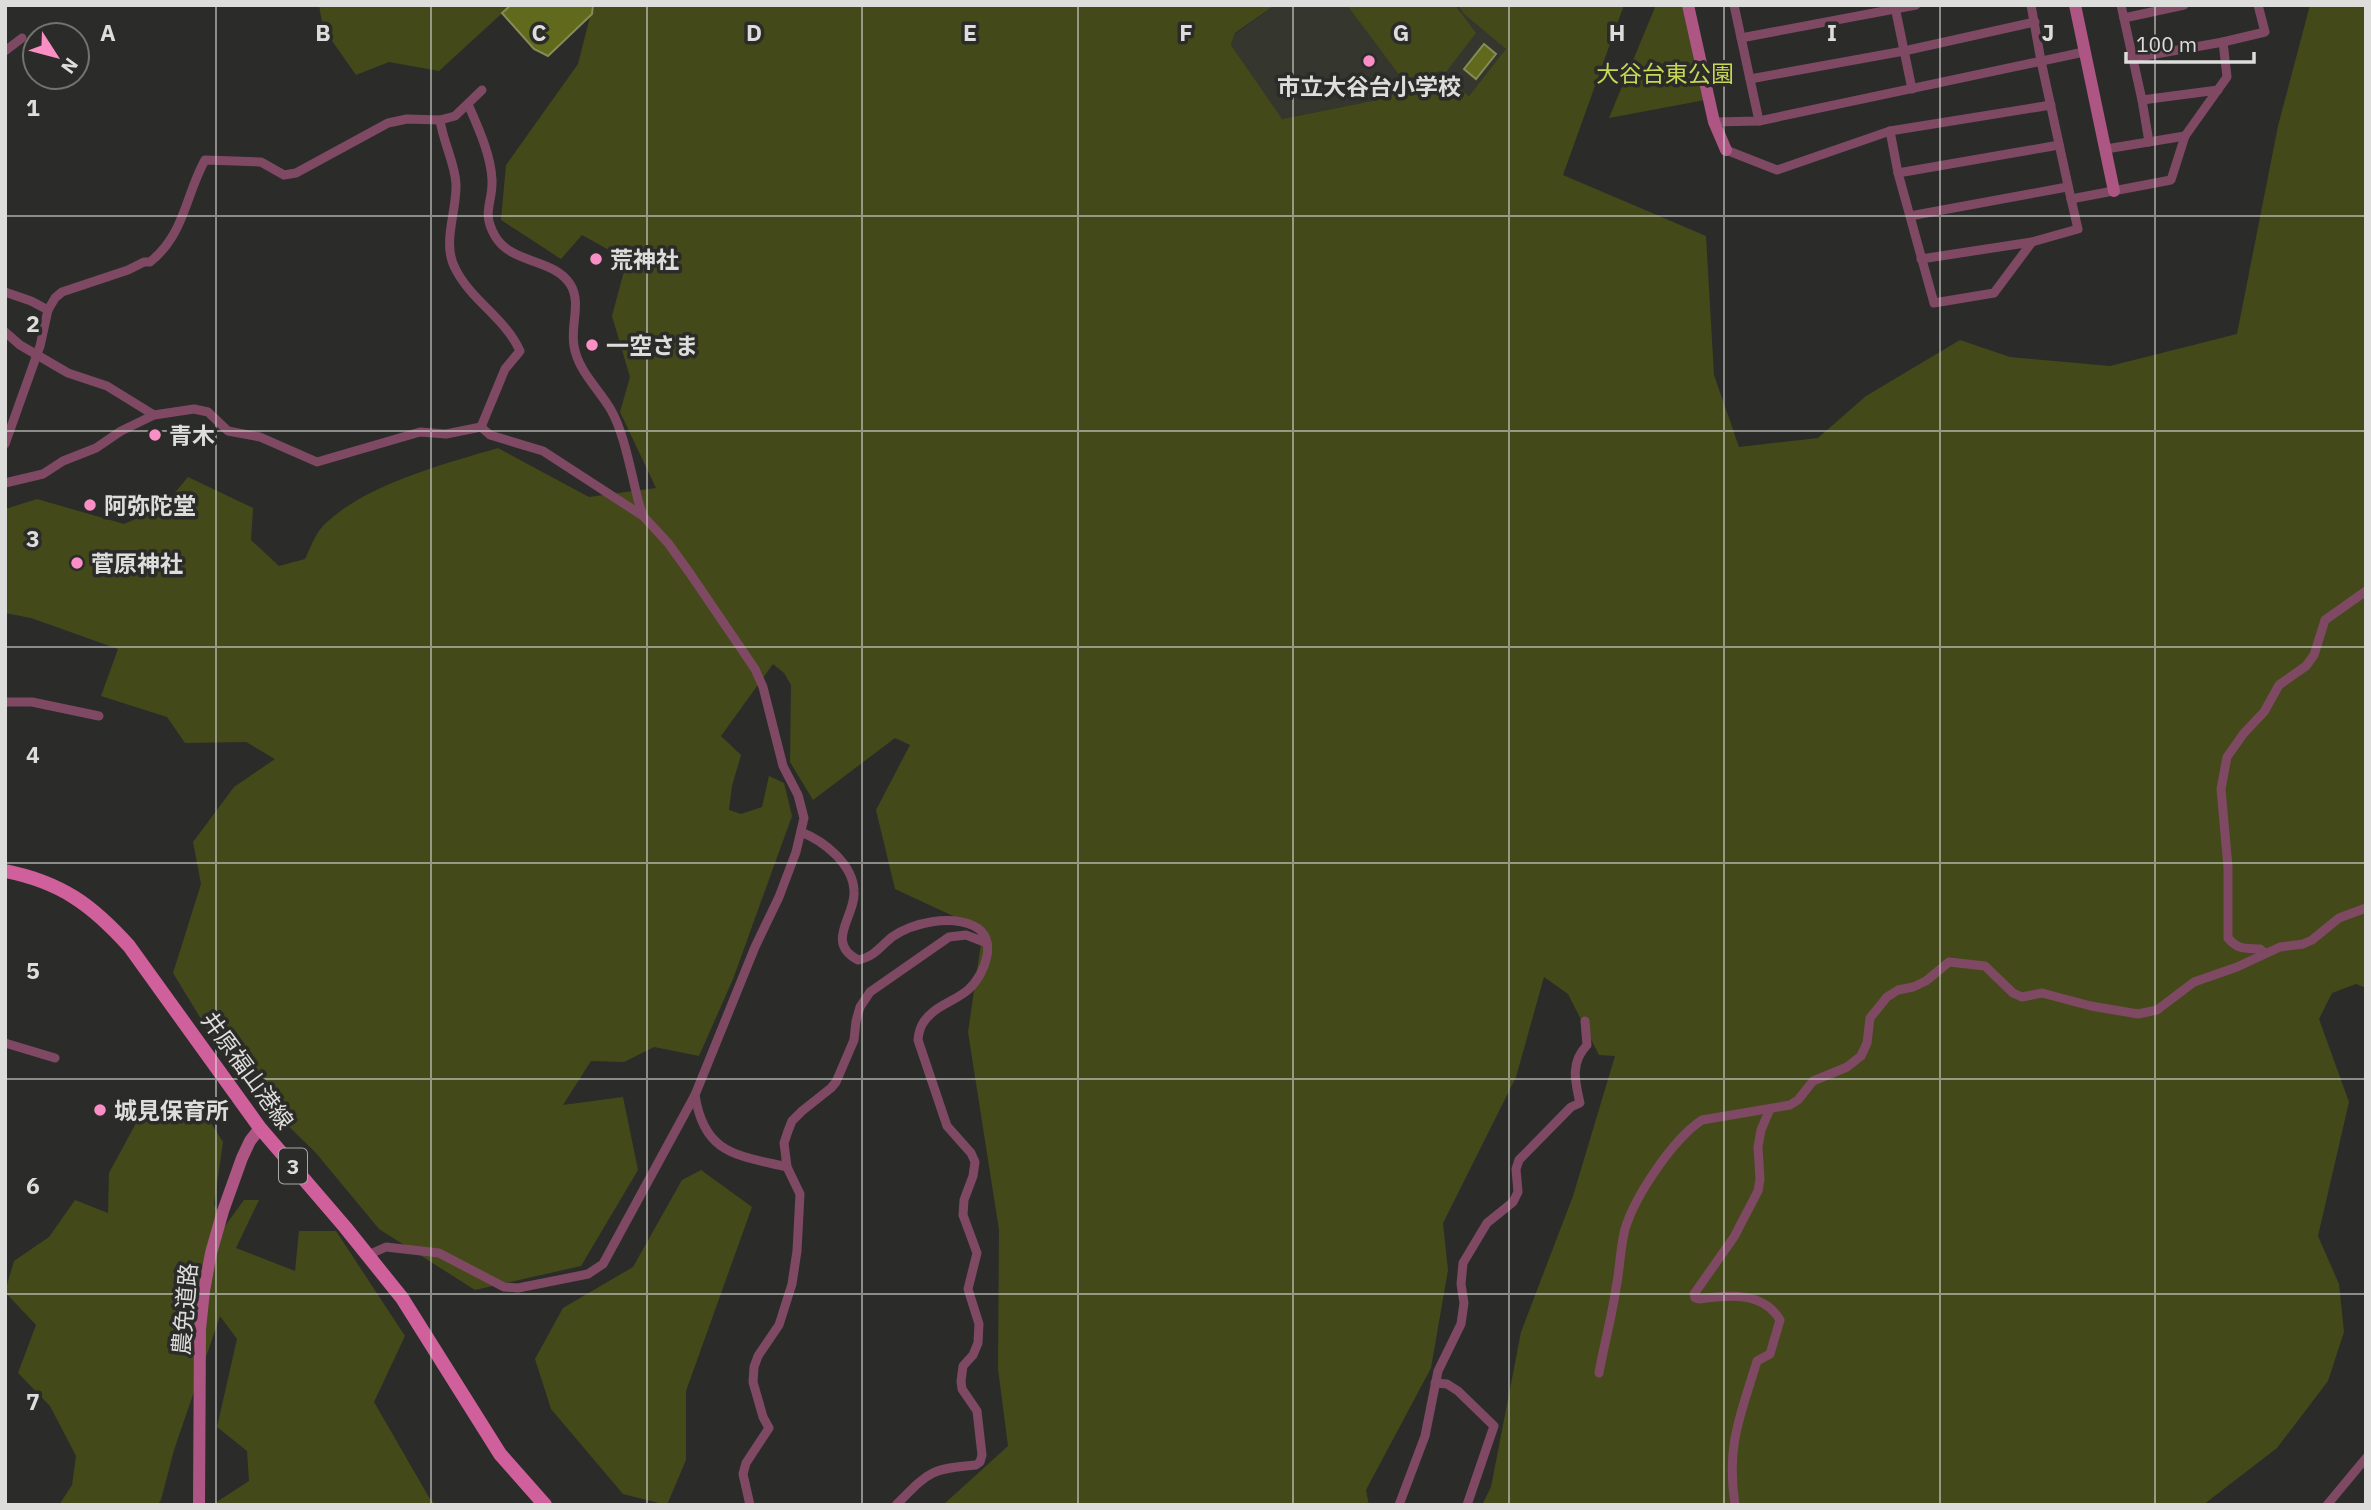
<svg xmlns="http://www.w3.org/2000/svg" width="2371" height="1510" font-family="'IBM Plex Sans','Noto Sans JP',sans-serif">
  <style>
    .built { fill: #35362e }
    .green { fill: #44491a }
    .water { fill: #61691c; stroke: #868c55; stroke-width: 2 }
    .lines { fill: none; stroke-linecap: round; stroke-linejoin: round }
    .street { stroke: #7f4964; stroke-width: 9 }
    .secondary { stroke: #ad5683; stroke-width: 12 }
    .primary { stroke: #d0609b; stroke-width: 14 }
    .grid { fill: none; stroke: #dddddb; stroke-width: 2; stroke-opacity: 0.55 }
    .poi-dot { fill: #fb8fc5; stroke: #2b2c29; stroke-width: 2.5 }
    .labels { text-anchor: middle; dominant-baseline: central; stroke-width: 7; stroke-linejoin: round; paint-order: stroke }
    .shield { fill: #2b2c29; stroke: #a8a8a6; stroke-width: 2 }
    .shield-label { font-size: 21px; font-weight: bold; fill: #dddddb }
    .park-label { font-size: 23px; fill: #c8d755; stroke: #2b2c29 }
    .poi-label { font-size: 23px; font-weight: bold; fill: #dddddb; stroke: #2b2c29; text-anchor: start }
    .street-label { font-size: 23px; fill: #dddddb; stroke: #2b2c29 }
    .grid-label { font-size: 23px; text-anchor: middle; font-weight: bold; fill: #dddddb; stroke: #2b2c29; stroke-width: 7; stroke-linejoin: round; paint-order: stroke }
  </style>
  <rect width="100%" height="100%" fill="#2b2c29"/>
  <polygon class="built" points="1275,5 1458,5 1464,14 1507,49 1469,96 1439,74 1377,100 1281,119 1231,45 1235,34"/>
  <g class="green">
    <polygon points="319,5 511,5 439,71 389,62 356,75 323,28"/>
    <path d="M593 5H1275L1235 33 1231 45 1282 119 1377 100 1440 74 1469 96 1506 49 1464 14 1458 5H1624L1563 175 1706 236 1714 375 1739 447 1818 438 1866 396 1960 340 2010 357 2110 366 2237 334 2278 126 2310 5H2366V988L2356 984 2332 993 2319 1019 2349 1102 2318 1236 2339 1284 2344 1332 2328 1381 2277 1448 2203 1505H1482L1491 1487 1521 1332 1573 1196 1615 1056 1599 1055 1568 994 1544 977 1516 1077 1443 1223 1448 1270 1431 1368 1366 1490 1369 1505H943L1008 1446 998 1369 999 1230 968 1032 983 930 895 889 876 810 910 745 895 738 813 800 790 762 791 685 784 673 773 664 721 736 741 755 732 786 729 810 741 814 762 807 769 776 784 783 792 816 733 979 699 1056 654 1047 624 1062 591 1061 563 1105 623 1097 638 1170 581 1266 475 1290 379 1229 316 1153 234 1073 173 973 201 884 193 842 234 787 275 759 246 742 185 743 167 717 101 696 118 649 31 618 5 613V509L37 499 124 524 163 507 188 477 253 508 251 540 279 566 305 559C310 549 315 534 323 526 363 485 444 464 498 448L589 497 656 488 620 412 630 377 612 316 627 260 582 235 561 259 501 220 506 165 578 64Z"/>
    <polygon points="1347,5 1455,5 1476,33 1446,72 1440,71 1406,84"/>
    <polygon points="1656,5 1684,5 1705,100 1609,118"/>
    <polygon points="148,1101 197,1101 223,1142 214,1204 225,1226 244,1200 259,1200 236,1248 295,1271 299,1231 336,1231 405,1336 374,1402 430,1499 436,1505 212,1505 249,1481 247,1451 217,1427 237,1339 220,1316 174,1450 161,1500 157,1505 59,1505 72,1485 76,1456 50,1406 18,1373 36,1325 5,1292 14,1261 49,1237 75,1200 108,1213 109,1173"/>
    <polygon points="701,1170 752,1207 686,1391 686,1460 667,1505 623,1494 551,1409 535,1359 563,1308 633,1267 682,1180"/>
  </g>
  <g class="water">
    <polygon points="511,5 593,5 592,14 548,56 534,49 502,13"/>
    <polygon points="1484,44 1496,54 1476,79 1464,69"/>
  </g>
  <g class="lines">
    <g class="street">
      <polyline points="1734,5 1759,121"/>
      <polyline points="2031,5 2041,61 2071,199"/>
      <polyline points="2121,5 2142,100 2149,142"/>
      <polyline points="1895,7 1912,89"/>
      <polyline points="2124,18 2184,5"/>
      <polyline points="1741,38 1916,5"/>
      <polyline points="5,51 22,38"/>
      <polyline points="2133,58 2223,42"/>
      <polyline points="1750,79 1904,51 2035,22"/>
      <polyline points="2142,100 2218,90"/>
      <path d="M440 120C443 142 455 163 456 184 457 212 441 244 456 270 472 301 506 319 520 351L505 369 481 427"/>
      <polyline points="1714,122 1759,121 2084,52"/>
      <polyline points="1890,131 1898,173 1934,303 1994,293 2032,242 2078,229 2071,199 2171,180 2185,136 2227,77 2223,42 2265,32 2258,5"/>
      <polyline points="2106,149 2185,136"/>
      <polyline points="1726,150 1777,170 1890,131 2051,105"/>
      <polyline points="1898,173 2059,145"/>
      <polyline points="1910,216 2067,187"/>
      <polyline points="1921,259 2032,242"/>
      <polyline points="5,292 31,301 48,310"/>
      <polyline points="5,332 20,345 68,373 107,386 154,415"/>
      <polyline points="481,427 490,435 543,451 643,516"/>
      <path d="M5 444 40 346 48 310 55 298 62 292 128 270 144 262H150C185 234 185 196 205 160L261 162 284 175 296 173 388 123 407 119 440 120 455 116 482 90"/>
      <polyline points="5,483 43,474 63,461 96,448 121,431 154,415 194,409 208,412 228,431 260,437 317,462 420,432 446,434 481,427"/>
      <polyline points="5,702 32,702 99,716"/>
      <path d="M801 832C824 841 853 864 854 891 856 916 824 942 858 960 874 957 880 947 892 937 914 922 950 915 974 926 999 938 985 974 969 989 958 999 944 1003 933 1012 923 1020 919 1028 918 1040L947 1126 971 1153 975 1162 973 1176 964 1200 963 1215 977 1253 968 1289 979 1324 978 1343 973 1355 963 1366 961 1381 962 1389 977 1411 982 1455 980 1462 976 1465C929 1469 929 1472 896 1505"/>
      <path d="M2265 953 2260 949C2245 948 2238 950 2228 938V867L2221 789 2227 757 2244 733 2264 712 2279 685 2306 666 2314 655 2325 620 2366 591"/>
      <polyline points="5,1043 55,1058"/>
      <path d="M695 1095C704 1154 736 1155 787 1167"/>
      <path d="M368 1255 386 1247 439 1253 504 1287 518 1288 588 1274 603 1264 695 1095 755 947 779 897 796 852 804 818 798 795 783 766 763 687 755 669 689 572 668 543 644 517 640 507C632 479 625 434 611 410 599 389 578 371 574 346 570 326 582 302 570 284 553 258 511 264 495 236 481 212 493 203 492 180 491 155 478 127 468 104"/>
      <path d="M1599 1373C1604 1345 1612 1316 1616 1288 1620 1269 1620 1248 1625 1229 1635 1196 1673 1139 1702 1120L1790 1105 1798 1100 1813 1081 1847 1067 1861 1056 1867 1043 1870 1018 1887 997 1898 990 1913 987 1926 981 1949 962 1985 966 2013 993 2022 997 2042 993 2091 1006 2138 1014 2157 1010 2194 982 2237 967 2280 947 2303 944 2312 940 2339 918 2366 908"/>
      <polyline points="1435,1383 1447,1384 1458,1391 1494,1426 1467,1505"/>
      <polyline points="750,1505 743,1474 746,1463 769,1428 763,1417 753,1382 754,1367 758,1356 779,1325 792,1284 797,1251 800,1194 787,1167 784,1143 788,1131 792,1121 802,1111 831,1088 836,1082 854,1040 856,1021 860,1007 870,992 949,937 966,935 987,943"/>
      <path d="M1399 1505 1425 1436 1438 1371 1461 1324 1464 1303 1461 1284 1463 1263 1487 1223 1513 1202 1518 1192 1516 1169 1519 1160 1571 1107 1580 1103C1575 1081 1570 1063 1587 1045L1585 1021"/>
      <path d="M1735 1505C1726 1445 1740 1417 1757 1361L1770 1354 1780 1320C1763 1291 1728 1295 1699 1299L1695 1298 1694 1294 1734 1237 1758 1191 1760 1179 1758 1147 1761 1130 1770 1109"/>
      <polyline points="2327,1505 2366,1458"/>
    </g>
    <g class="secondary">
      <polyline points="1688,5 1714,122 1726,150"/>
      <polyline points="2075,5 2114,191"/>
      <polyline points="199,1505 200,1329 204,1291 211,1253 223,1211 242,1158 250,1141 260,1128"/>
    </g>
    <path class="primary" d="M5 871C61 882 92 905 129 946L260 1128 345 1227 402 1298 500 1454 545 1505"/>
  </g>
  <path class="grid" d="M216 5V1505M431 5V1505M647 5V1505M862 5V1505M1078 5V1505M1293 5V1505M1509 5V1505M1724 5V1505M1940 5V1505M2155 5V1505M5 216H2366M5 431H2366M5 647H2366M5 863H2366M5 1079H2366M5 1294H2366"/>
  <g class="poi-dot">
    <circle cx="1369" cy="61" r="7"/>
    <circle cx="596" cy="259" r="7"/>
    <circle cx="592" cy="345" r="7"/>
    <circle cx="155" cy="435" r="7"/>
    <circle cx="90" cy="505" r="7"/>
    <circle cx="77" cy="563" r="7"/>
    <circle cx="100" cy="1110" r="7"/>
  </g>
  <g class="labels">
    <rect class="shield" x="279" y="1148.5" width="28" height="35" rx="5"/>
    <g class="shield-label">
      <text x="293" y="1166">3</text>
    </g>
    <g class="park-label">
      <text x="1665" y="73">大谷台東公園</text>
    </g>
    <g class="poi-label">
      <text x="1369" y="86" text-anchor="middle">市立大谷台小学校</text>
      <text x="610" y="259">荒神社</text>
      <text x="606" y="345">一空さま</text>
      <text x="169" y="435">青木</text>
      <text x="104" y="505">阿弥陀堂</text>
      <text x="91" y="563">菅原神社</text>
      <text x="114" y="1110">城見保育所</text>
    </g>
    <g class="street-label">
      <text transform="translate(248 1070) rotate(54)">井原福山港線</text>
      <text transform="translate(184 1309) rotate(-85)">農免道路</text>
    </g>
  </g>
  <g class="grid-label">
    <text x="108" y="41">A</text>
    <text x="323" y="41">B</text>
    <text x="539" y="41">C</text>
    <text x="754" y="41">D</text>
    <text x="970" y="41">E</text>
    <text x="1186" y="41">F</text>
    <text x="1401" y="41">G</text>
    <text x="1617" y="41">H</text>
    <text x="1832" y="41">I</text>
    <text x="2048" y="41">J</text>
    <text x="33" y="116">1</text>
    <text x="33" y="332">2</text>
    <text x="33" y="547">3</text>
    <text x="33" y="763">4</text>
    <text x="33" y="979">5</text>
    <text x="33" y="1194">6</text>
    <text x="33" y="1410">7</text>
  </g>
  <rect width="2371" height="1510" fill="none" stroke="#dddddb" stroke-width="14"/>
  <g transform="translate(56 56) rotate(126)"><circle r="33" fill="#2b2c29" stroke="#727370" stroke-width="2"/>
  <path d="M0-5L12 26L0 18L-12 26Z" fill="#fb8fc5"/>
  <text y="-10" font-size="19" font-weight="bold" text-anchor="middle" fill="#dddddb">N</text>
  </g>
  <path d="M2126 52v10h128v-10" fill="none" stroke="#dddddb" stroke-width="3.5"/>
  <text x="2136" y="52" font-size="21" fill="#dddddb" stroke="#2b2c29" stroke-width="5" paint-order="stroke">100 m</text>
</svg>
